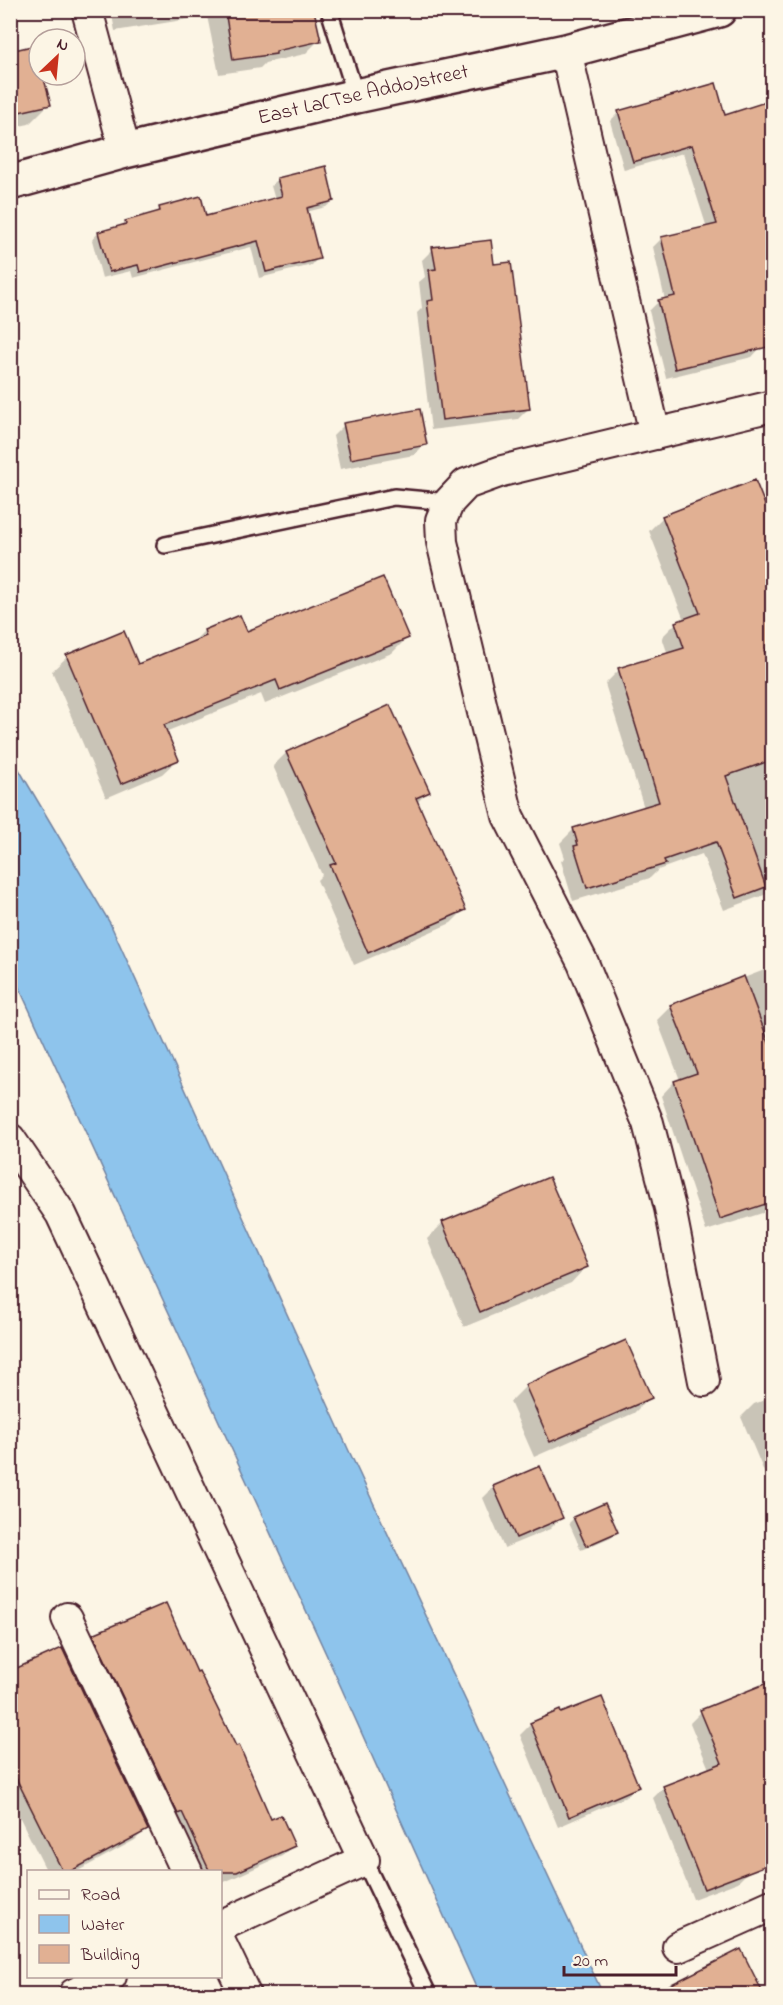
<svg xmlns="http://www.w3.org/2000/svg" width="783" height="2005" font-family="'Indie Flower',sans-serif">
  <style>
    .water { fill: #8ec4ec; stroke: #73829f; stroke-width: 1.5 }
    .shadow { fill: #0003 }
    .building { fill: #e1b093; stroke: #4a1f2b; stroke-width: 1.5 }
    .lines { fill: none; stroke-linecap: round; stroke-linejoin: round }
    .lane-casing { stroke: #4a1f2b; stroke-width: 20 }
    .street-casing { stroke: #4a1f2b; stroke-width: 34 }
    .secondary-casing { stroke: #4a1f2b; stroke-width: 38 }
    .lane { stroke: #fcf5e5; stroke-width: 15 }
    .street { stroke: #fcf5e5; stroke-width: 30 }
    .secondary { stroke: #fcf5e5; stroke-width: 33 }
    .labels { text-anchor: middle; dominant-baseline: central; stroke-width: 4.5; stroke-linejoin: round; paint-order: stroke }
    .street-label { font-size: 21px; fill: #4a1f2b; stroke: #fcf5e5 }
  </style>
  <rect width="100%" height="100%" fill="#fcf5e5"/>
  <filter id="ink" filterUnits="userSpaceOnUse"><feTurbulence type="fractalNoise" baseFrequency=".0167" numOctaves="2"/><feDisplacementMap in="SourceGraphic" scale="12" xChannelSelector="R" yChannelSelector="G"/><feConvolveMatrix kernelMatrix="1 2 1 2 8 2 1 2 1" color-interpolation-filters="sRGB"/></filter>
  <g filter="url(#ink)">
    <polygon class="water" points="11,756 110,923 349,1451 603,1994 479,1994 327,1656 11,970"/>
    <g class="shadow">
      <polygon points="111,10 254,10 319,40 305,54 265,63 260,68 219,74 207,16 115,31"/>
      <polygon points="10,50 11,53 39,64 39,75 42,75 49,104 29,124 10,128"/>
      <polygon points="772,101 772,307 752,311 761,347 752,357 666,378 649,311 659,301 665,300 653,247 662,238 707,228 683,153 624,170 610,121 619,112 723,117"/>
      <polygon points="278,179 333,201 326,207 306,212 318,258 312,265 259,278 251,247 133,278 131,271 102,278 92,240 98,233 121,227 126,222 154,215 160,209 205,218 275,200 271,186"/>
      <polygon points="433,249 492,266 529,408 518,419 431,430 417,313 422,308 419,282 425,277 422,260"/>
      <polygon points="344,425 425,444 414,455 340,469 333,436"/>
      <polygon points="663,517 765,527 772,547 772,892 724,910 702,854 658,870 650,878 573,901 561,861 565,858 560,843 574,829 644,808 605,684 619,670 668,655 662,637 676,623 684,620 649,531"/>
      <polygon points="204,631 246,633 407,638 392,653 265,704 261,694 165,732 177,760 162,774 106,798 52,671 67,657 123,633 137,666 191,644"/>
      <polygon points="286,753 428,791 417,803 464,910 451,923 354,965 317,880 322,875 273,766"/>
      <polygon points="772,967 772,1210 706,1231 661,1096 674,1082 680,1080 657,1020 671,1006"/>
      <polygon points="443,1223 586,1267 571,1283 464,1327 427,1239"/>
      <polygon points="526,1386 650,1397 634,1413 534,1457 510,1402"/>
      <polygon points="772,1397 772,1491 741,1417 754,1404"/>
      <polygon points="494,1487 561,1518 550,1529 504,1548 483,1498"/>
      <polygon points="574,1518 616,1532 611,1537 581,1550 569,1523"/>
      <polygon points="94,1635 196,1674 270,1821 293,1845 282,1856 220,1884 220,1872 194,1872 83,1646"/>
      <polygon points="10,1673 146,1829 135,1840 76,1872 47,1872 10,1798"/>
      <polygon points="772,1683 772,1837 741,1849 749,1871 738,1882 693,1899 653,1798 664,1787 709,1769 690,1723 701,1712"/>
      <polygon points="531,1724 637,1786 626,1797 558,1827 520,1735"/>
    </g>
    <g class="building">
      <polygon points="225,10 314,10 321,41 276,51 276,54 233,60"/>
      <polygon points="36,45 39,57 39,75 43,75 51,105 10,114 10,51"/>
      <polygon points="716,83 725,115 772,100 772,346 675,369 658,300 675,296 661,237 717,224 692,145 633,162 618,111"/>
      <polygon points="326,166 334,201 307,208 320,259 266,272 258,241 140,272 138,265 109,272 98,232 126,224 125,221 160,211 159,207 201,196 206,216 282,196 277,178"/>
      <polygon points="491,240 494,264 511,262 530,409 442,420 427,301 433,300 429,270 436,269 432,247"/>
      <polygon points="420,409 427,445 351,459 343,423"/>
      <polygon points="755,480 772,522 772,647 764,650 772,674 772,760 726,776 766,887 737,898 716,842 664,860 666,864 587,888 574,846 578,845 573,828 659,802 618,668 684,648 675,622 700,613 662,516"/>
      <polygon points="383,577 409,638 280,690 276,680 164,725 179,760 121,784 66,655 124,631 138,664 206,636 204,630 240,615 247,631"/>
      <polygon points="390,705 430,792 416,798 466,910 368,953 330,865 336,863 286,752"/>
      <polygon points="744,976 772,1051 772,1202 720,1219 674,1081 697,1073 670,1005"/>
      <polygon points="549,1177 588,1267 480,1312 442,1222"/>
      <polygon points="626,1340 652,1398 550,1442 525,1385"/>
      <polygon points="540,1466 563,1518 516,1538 493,1486"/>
      <polygon points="605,1503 618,1532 586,1546 573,1517"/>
      <polygon points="166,1603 197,1672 199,1671 236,1746 239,1745 271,1819 281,1815 295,1846 237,1872 210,1872 182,1812 178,1814 93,1634"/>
      <polygon points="62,1648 148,1830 69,1872 63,1872 10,1766 10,1671"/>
      <polygon points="772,1681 772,1863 704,1889 663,1786 722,1763 700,1710"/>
      <polygon points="602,1697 639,1787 569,1817 530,1723 560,1710 561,1713"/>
      <polygon points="741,1949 764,1995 650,1995"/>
    </g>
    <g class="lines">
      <defs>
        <g id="lane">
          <polyline points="329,10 356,96"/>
          <polyline points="165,545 394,497 449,502"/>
          <polyline points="364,1860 428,1994"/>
        </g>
        <g id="street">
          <polyline points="87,10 125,151"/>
          <polyline points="566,51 655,434 772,406"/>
          <polyline points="655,434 502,471 466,484 449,502 441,520 442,542 508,816 583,963 648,1123 670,1208 704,1381"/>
          <polyline points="10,1139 61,1214 364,1860 220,1926"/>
          <polyline points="67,1618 187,1872"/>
          <polyline points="220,1942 245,1994"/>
          <polyline points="678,1947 772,1905"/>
          <polyline points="74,1994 111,1976"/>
        </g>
        <g id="secondary">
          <path id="s1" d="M10 183 125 151 356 96 566 51 719 10"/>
        </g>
      </defs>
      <use href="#lane" class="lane-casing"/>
      <use href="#street" class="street-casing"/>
      <use href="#secondary" class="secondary-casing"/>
      <use href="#lane" class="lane"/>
      <use href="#street" class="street"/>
      <use href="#secondary" class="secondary"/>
    </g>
  </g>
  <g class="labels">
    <g class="street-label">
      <text stroke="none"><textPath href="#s1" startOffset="364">East La(Tse Addo)street</textPath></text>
    </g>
  </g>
  <rect width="783" height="2005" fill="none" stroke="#fcf5e5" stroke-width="36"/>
  <rect x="18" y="18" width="747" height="1969" fill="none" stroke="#4a1f2b" stroke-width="2" filter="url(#ink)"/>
  <rect x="27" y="1870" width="195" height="108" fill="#fcf5e5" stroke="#b59f9b" stroke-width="1.5"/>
  <rect x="39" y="1890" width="30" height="9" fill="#fcf5e5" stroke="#b59f9b" stroke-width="1.5"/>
  <text x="81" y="1900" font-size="18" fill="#4a1f2b">Road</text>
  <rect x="39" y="1915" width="30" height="18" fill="#8ec4ec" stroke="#b59f9b" stroke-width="1.5"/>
  <text x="81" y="1930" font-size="18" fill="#4a1f2b">Water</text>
  <rect x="39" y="1945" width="30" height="18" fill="#e1b093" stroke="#b59f9b" stroke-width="1.5"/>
  <text x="81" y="1960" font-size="18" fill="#4a1f2b">Building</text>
  <g transform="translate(57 57) rotate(26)"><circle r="28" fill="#fcf5e5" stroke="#b59f9b" stroke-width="1.5"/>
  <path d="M0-4.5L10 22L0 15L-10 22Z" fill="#c8321e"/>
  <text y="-9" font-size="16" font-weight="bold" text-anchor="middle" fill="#4a1f2b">N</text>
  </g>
  <path d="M564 1966v9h112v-9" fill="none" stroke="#4a1f2b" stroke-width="3"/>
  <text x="573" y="1966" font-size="18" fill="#4a1f2b" stroke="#fcf5e5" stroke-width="4.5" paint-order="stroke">20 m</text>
</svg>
